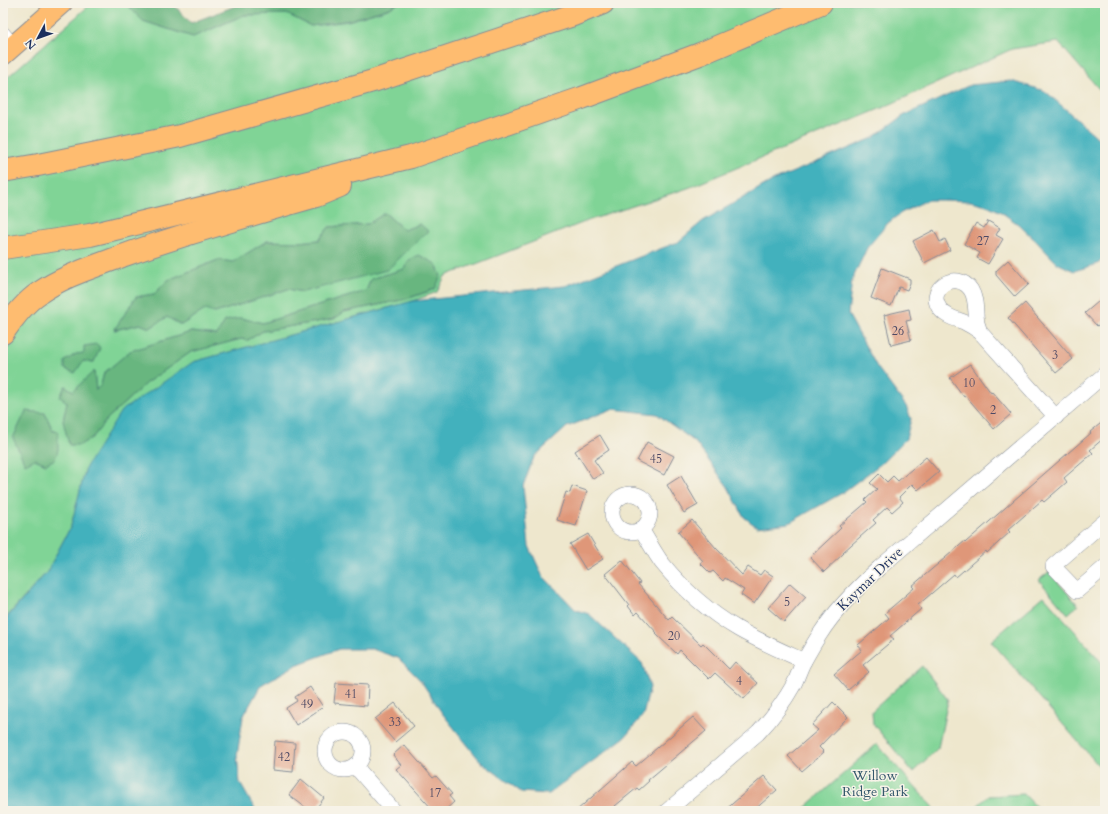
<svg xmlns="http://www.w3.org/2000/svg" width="1108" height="814" font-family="Cardo,serif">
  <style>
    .green { fill: #80d496; stroke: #4e827a; fill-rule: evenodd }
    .forest { fill: #68b67f; stroke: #42726e }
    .water { fill: #42b1bd; stroke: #2e708e }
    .building { fill: #df9779 }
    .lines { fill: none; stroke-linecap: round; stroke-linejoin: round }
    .minor-casing { stroke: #848b96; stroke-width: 16 }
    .major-casing { stroke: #848b96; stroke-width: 22 }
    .highway-casing { stroke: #848b96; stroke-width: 24 }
    .minor { stroke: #fff; stroke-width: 15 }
    .major { stroke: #febc70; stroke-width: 20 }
    .highway { stroke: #febc70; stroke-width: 22 }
    .labels { text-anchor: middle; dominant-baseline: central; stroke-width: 3; stroke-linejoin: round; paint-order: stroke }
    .number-label { font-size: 12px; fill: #4c4965 }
    .street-label { font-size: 14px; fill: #1b2f5e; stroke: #f7f3e8 }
    .park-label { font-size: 14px; fill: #34586c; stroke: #f7f3e8 }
  </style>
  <rect width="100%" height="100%" fill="#f7f3e8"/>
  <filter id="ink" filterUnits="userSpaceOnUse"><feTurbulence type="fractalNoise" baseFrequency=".025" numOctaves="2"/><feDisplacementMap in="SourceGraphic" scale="8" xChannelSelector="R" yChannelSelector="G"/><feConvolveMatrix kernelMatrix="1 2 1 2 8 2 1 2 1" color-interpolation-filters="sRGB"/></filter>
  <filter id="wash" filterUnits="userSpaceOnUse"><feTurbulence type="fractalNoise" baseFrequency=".012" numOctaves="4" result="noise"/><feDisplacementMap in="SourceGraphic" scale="16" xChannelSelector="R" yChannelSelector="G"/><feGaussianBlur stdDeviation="0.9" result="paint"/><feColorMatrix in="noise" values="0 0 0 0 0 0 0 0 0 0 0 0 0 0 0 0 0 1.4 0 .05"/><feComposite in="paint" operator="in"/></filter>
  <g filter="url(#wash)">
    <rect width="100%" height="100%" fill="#eee7cd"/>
    <g class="green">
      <path d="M92 3H125L143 21 193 37 244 15 287 14 311 26 348 21 388 9 399 3H1105V96L1058 42 1012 49 882 108 688 188 590 220 445 276 437 292 413 301 193 362 86 467 71 526 47 572 3 621V81ZM385 213 404 230 420 224 303 292 288 289 215 313 205 310 181 325 167 317 150 328 140 324 115 330 136 297 154 294 168 280 218 260 233 262 267 241 300 242 319 240 329 227 368 224ZM409 260 435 289 407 299 344 312 334 319 263 331 248 340 241 339 191 352 146 383 108 418 93 437 63 421 67 402 65 386 73 391 94 372 96 390 101 385 104 373 131 351 191 332 218 335 240 318 263 323 366 291 371 279 404 269ZM85 353 94 362 83 361 76 354ZM45 413 53 431H58L46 464 35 459Z"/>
      <polygon points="1049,572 1078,605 1068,614 1039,580"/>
      <polygon points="1044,596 1105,666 1105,773 991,641"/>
      <polygon points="922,666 948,700 938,748 913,772 873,724 872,711"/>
      <polygon points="877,744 936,811 801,811 807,806"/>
      <polygon points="1024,794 1040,811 972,811 988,796"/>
    </g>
    <g class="forest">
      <polygon points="125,3 172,3 191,23 243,3 399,3 390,8 350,20 311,26 287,14 244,15 193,37 143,21"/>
      <polygon points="385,213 404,230 420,224 428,231 387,270 303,292 288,289 215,313 205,310 181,325 167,317 150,328 140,324 114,330 136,297 154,294 168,280 218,260 233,262 267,241 300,242 319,240 329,227 368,224"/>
      <polygon points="419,255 436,264 441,276 435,289 406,299 344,312 334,319 263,331 248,340 241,339 191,352 146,383 108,418 93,437 80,445 69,445 63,421 67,402 60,397 65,386 73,391 94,371 96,390 101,385 104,373 130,351 191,332 217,335 225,321 240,318 263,323 366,291 371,279 404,269 409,260"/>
      <polygon points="97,344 100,348 94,362 83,361 75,373 65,369 65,361 76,354 84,353 84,346"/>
      <polygon points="26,411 45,413 53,431 58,431 58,450 55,459 46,464 35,459 25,464 13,438"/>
    </g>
    <polygon class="water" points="1011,81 1045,91 1105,144 1105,256 1098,264 1074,271 1057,263 1036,241 1018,224 1001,212 987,205 971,201 942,200 927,200 901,213 888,223 867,248 852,280 848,314 877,367 906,406 911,419 906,439 882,463 842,493 789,523 757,527 744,517 728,487 695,442 657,414 612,409 567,427 534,457 523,486 529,546 542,575 576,610 589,614 642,663 650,687 643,715 625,737 549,794 521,792 481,762 442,713 421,681 398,658 372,649 339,649 296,665 261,685 243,717 237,756 240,783 256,811 3,811 3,622 47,572 71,526 86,467 121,411 193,362 413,301 565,286 678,242 703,221 770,182 873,138 903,116 970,85"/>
    <g id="blocks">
      <g class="building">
        <polygon points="988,221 1000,228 996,235 1003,239 988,264 977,258 980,253 964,244 976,223 984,228"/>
        <polygon points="934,230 940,242 945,239 950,250 924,263 913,241"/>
        <polygon points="1008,260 1029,284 1015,297 996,275 996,271"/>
        <polygon points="882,268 910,279 910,283 907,290 899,287 891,306 871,298"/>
        <polygon points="1105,296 1105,320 1097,326 1085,313"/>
        <polygon points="1025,303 1073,359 1056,373 1008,318"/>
        <polygon points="909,309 911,320 906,321 911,340 891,345 884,315"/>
        <polygon points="970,364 991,393 992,392 1011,414 994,429 966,396 964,397 950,378"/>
        <polygon points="1105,420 1105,437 1090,450 1093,453 1064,478 1067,482 1044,502 1042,500 1008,530 1010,532 987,553 986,551 956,577 954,574 918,605 921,609 890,636 894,639 863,665 869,672 848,690 834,674 862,650 858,645 889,618 885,613 914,588 912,586 965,541 966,542 1091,433 1090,432"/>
        <polygon points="600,435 609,450 594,460 603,473 593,479 575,451"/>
        <polygon points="647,442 674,456 664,475 637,461"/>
        <polygon points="926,457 939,472 918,490 912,484 899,497 903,502 892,512 887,507 873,520 876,523 843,552 844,553 824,572 810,557 841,528 839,526 867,502 865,500 877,489 870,483 879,474 887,482 893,476 898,481"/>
        <polygon points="681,476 698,505 684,513 667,485"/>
        <polygon points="572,486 587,491 576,526 557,520 566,492 570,493"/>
        <polygon points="692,520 716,548 742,575 748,567 760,575 764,570 773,576 754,604 741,595 744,590 725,578 723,581 713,571 710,573 700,563 703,561 678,532"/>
        <polygon points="588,534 603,559 586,570 570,544"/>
        <polygon points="622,560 640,583 638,584 669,620 672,617 701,645 703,643 729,669 735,662 758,683 744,699 715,673 709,679 680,650 677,654 656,634 657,633 638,612 635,615 628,606 629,605 605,574"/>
        <polygon points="790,583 806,597 784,622 768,608"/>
        <polygon points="336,683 368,685 367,706 334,703"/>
        <polygon points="310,687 323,707 296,725 286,708 297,701 295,697"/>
        <polygon points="833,702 848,717 819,747 824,752 802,771 788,756 818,730 812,725"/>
        <polygon points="395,703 414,726 395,742 375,719"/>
        <polygon points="693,717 706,731 648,780 649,781 639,790 637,788 615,806 619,811 576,811 632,762 636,766"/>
        <polygon points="275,741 295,743 293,772 273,770"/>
        <polygon points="404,745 433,778 436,776 452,794 449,796 454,802 444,811 434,811 396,769 401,765 393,755"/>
        <polygon points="764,776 777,790 753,811 724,811"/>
        <polygon points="301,779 324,798 314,811 310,811 289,795"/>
      </g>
    </g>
  </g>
  <g filter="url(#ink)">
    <use href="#blocks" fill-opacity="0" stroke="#848b96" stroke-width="1"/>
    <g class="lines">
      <defs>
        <g id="minor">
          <polyline points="3,34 13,46"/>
          <path d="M980 332C975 328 970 325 964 322 956 319 946 317 940 309 925 290 956 268 971 290 977 300 975 312 977 323 978 326 979 329 980 332L1056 417"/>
          <circle cx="631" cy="513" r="19"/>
          <polyline points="1105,521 1053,566 1077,591 1105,567"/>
          <path d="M641 529C648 540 654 552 662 563 683 589 709 612 738 629 759 641 782 651 804 661"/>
          <circle cx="344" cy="751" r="19"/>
          <polyline points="356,767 394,811"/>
          <path d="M667 811 758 733C772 718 784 702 794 684 798 676 800 668 804 661 809 652 814 643 820 634 836 609 857 588 879 568L1105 374"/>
        </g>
        <polyline id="major" points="3,55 62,3"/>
        <g id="highway">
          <polyline points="3,171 38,165 180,136 373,81 573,15 603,3"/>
          <polyline points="3,248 90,235 411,157 582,98 700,54 821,3"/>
          <path d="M3 333C13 318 24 303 39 293 65 275 94 267 122 256 186 233 251 215 316 196L340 186"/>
        </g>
      </defs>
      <use href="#minor" class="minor-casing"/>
      <use href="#major" class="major-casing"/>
      <use href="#highway" class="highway-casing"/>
      <use href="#minor" class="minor"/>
      <use href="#major" class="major"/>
      <use href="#highway" class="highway"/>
    </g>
  </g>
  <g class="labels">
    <g class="number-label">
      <text x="983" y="241">27</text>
      <text x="898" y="331">26</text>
      <text x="1055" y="355">3</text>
      <text x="969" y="383">10</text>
      <text x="993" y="410">2</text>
      <text x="656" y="459">45</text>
      <text x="787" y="602">5</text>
      <text x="674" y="636">20</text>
      <text x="739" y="681">4</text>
      <text x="351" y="694">41</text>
      <text x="307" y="704">49</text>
      <text x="395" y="722">33</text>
      <text x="284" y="757">42</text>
      <text x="435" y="793">17</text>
    </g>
    <g class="street-label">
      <text transform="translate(870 579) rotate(-44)">Kaymar Drive</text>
    </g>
    <g class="park-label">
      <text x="875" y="775">Willow<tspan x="875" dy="16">Ridge Park</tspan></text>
    </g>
  </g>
  <rect width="1108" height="814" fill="none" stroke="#f7f3e8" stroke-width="16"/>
  <g transform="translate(38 38) rotate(229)" stroke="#f7f3e8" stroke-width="3" paint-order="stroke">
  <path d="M0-3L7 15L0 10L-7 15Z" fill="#1b2f5e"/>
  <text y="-6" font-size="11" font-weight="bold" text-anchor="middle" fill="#1b2f5e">N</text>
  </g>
</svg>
